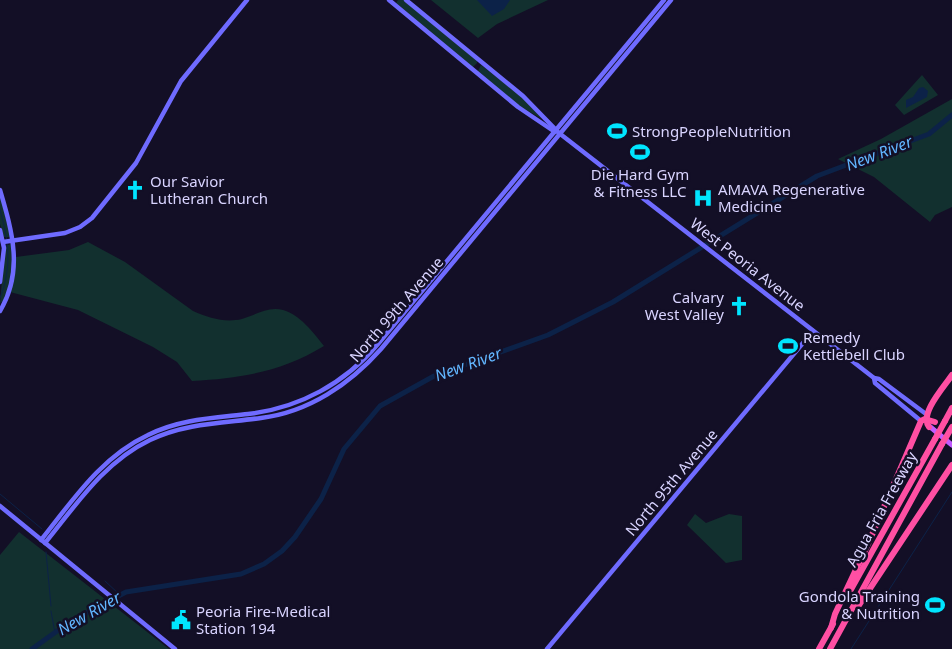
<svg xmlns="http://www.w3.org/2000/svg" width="952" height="649" font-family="'Noto Sans',sans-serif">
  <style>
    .green { fill: #12302f }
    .water { fill: #0c2248 }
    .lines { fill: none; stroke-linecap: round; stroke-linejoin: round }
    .stream { stroke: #0c2248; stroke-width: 1 }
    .river { stroke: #0c2248; stroke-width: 5 }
    .secondary { stroke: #6f6bff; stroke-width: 4.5 }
    .primary { stroke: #c25bff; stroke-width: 5 }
    .highway { stroke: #ff4fa3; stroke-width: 6 }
    .highway-bridge { stroke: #ff4fa3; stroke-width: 6 }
    .labels { text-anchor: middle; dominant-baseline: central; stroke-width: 5; stroke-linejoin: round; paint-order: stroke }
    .poi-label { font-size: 15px; fill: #d9d4ff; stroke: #130f26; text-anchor: start }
    .street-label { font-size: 15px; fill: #d9d4ff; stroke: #130f26 }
    .water-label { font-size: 16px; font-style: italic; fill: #62b6ff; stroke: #130f26 }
  </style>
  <rect width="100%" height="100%" fill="#130f26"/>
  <g class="green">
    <polygon points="398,0 404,0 477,60 477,63 473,67 396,3"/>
    <polygon points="431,0 548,0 497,24 478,38"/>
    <polygon points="481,65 522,97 542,119 518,105 478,71"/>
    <polygon points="922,75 938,95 904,115 895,105"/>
    <polygon points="952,99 952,207 935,215 930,222 874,177 838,159 881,139"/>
    <polygon points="0,193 10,237 4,237 0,224"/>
    <path d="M88 242 125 262 193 311C209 318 225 323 242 319 256 315 268 306 283 310 299 314 314 333 324 346 281 372 242 378 192 381L177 362 153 347 78 310 10 292 16 257 69 250Z"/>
    <path d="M11 244C12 259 14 295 0 303L5 246Z"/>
    <polygon points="695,514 706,523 729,514 742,516 742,560 726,563 687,525"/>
    <polygon points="19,532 169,649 0,649 0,555"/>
  </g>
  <g class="water">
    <polygon points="477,0 510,0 504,9 492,16"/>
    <polygon points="923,87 928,91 927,97 906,108 906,100 913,97 919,88"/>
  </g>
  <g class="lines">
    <g class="stream">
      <path d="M0 210C9 241 12 268 0 298"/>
      <polyline points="0,494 42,529"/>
      <polyline points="46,552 51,606"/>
      <polyline points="105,581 120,595"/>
      <polyline points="51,611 55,633"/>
      <polyline points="851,649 952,492"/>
    </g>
    <polyline class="river" points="32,649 71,621 126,592 241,574 264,564 282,551 295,537 321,499 344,449 380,406 434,376 548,335 613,302 817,176 929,134 952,115"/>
    <g class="secondary">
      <polyline points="389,0 518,107 555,132"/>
      <polyline points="406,0 523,96 559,133 874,378 879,379 926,414"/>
      <path d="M0 190C12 231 24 271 0 311"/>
      <polyline points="0,230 4,248 0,282"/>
      <polyline points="3,242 65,233 80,227 92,218 136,163 181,81 247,0"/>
      <polyline points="874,378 875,383 921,421"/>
      <polyline points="0,506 175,649"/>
      <path d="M41 540C73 500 101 457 148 435 180 419 214 418 248 414 300 408 345 383 378 344L664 0"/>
      <path d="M45 543C76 505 104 462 150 440 185 423 224 423 261 418 309 412 350 384 381 349L671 0"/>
      <polyline points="547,649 813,331"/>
    </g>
    <polyline class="primary" points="928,425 952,445"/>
    <g class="highway">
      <polyline points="945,421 952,408"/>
      <path d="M929 427C919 414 944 387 952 375"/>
      <polyline points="849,593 935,439"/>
      <polyline points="859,605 952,465"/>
      <polyline points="831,628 835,614 868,544 921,421 925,419 935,422"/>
      <polyline points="819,649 833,624"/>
      <polyline points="830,649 942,444"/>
    </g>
    <g class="highway-bridge">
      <polyline points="935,439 945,421"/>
      <polyline points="942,444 952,427"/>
    </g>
  </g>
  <defs>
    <symbol id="stadium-bare" viewBox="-9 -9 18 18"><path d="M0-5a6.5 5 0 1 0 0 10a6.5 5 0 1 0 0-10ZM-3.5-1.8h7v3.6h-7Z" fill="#00e5ff" stroke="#130f26" stroke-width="2.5" paint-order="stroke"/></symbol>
    <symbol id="church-bare" viewBox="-9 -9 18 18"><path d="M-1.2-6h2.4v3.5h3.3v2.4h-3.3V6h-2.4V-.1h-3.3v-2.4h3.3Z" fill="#00e5ff" stroke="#130f26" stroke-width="2.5" paint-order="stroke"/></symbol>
    <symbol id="hospital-bare" viewBox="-9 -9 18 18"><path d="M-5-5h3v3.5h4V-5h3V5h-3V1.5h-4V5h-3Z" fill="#00e5ff" stroke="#130f26" stroke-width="2.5" paint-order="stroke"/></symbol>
    <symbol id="civic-bare" viewBox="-9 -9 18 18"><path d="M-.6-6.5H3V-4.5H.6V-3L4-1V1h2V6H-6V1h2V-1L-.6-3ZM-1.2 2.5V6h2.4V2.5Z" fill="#00e5ff" stroke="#130f26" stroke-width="2.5" paint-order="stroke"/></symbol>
  </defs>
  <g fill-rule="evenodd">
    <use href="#stadium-bare" x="603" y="117" width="28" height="28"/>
    <use href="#stadium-bare" x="626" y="138" width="28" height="28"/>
    <use href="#church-bare" x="121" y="176" width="28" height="28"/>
    <use href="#hospital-bare" x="689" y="184" width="28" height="28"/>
    <use href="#church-bare" x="725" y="292" width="28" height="28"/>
    <use href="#stadium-bare" x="774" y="332" width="28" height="28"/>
    <use href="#stadium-bare" x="921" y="591" width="28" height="28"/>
    <use href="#civic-bare" x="167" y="606" width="28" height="28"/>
  </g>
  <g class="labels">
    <g class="poi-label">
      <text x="632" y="131">StrongPeopleNutrition</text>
      <text x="640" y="174" text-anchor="middle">Die Hard Gym<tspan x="640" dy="17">&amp; Fitness LLC</tspan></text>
      <text x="150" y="181">Our Savior<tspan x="150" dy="17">Lutheran Church</tspan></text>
      <text x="718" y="189">AMAVA Regenerative<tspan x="718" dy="17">Medicine</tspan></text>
      <text x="724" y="297" text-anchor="end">Calvary<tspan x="724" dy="17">West Valley</tspan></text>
      <text x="803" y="337">Remedy<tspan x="803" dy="17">Kettlebell Club</tspan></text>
      <text x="920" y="596" text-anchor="end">Gondola Training<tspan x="920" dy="17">&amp; Nutrition</tspan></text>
      <text x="196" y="611">Peoria Fire-Medical<tspan x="196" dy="17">Station 194</tspan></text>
    </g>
    <g class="street-label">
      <text transform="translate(748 264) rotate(38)">West Peoria Avenue</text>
      <text transform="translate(396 309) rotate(-49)">North 99th Avenue</text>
      <text transform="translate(671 482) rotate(-50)">North 95th Avenue</text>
      <text transform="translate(881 509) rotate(-61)">Agua Fria Freeway</text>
    </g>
    <g class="water-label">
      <text transform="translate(879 153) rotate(-21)">New River</text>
      <text transform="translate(468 364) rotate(-20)">New River</text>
      <text transform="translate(89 613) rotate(-30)">New River</text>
    </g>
  </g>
</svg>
